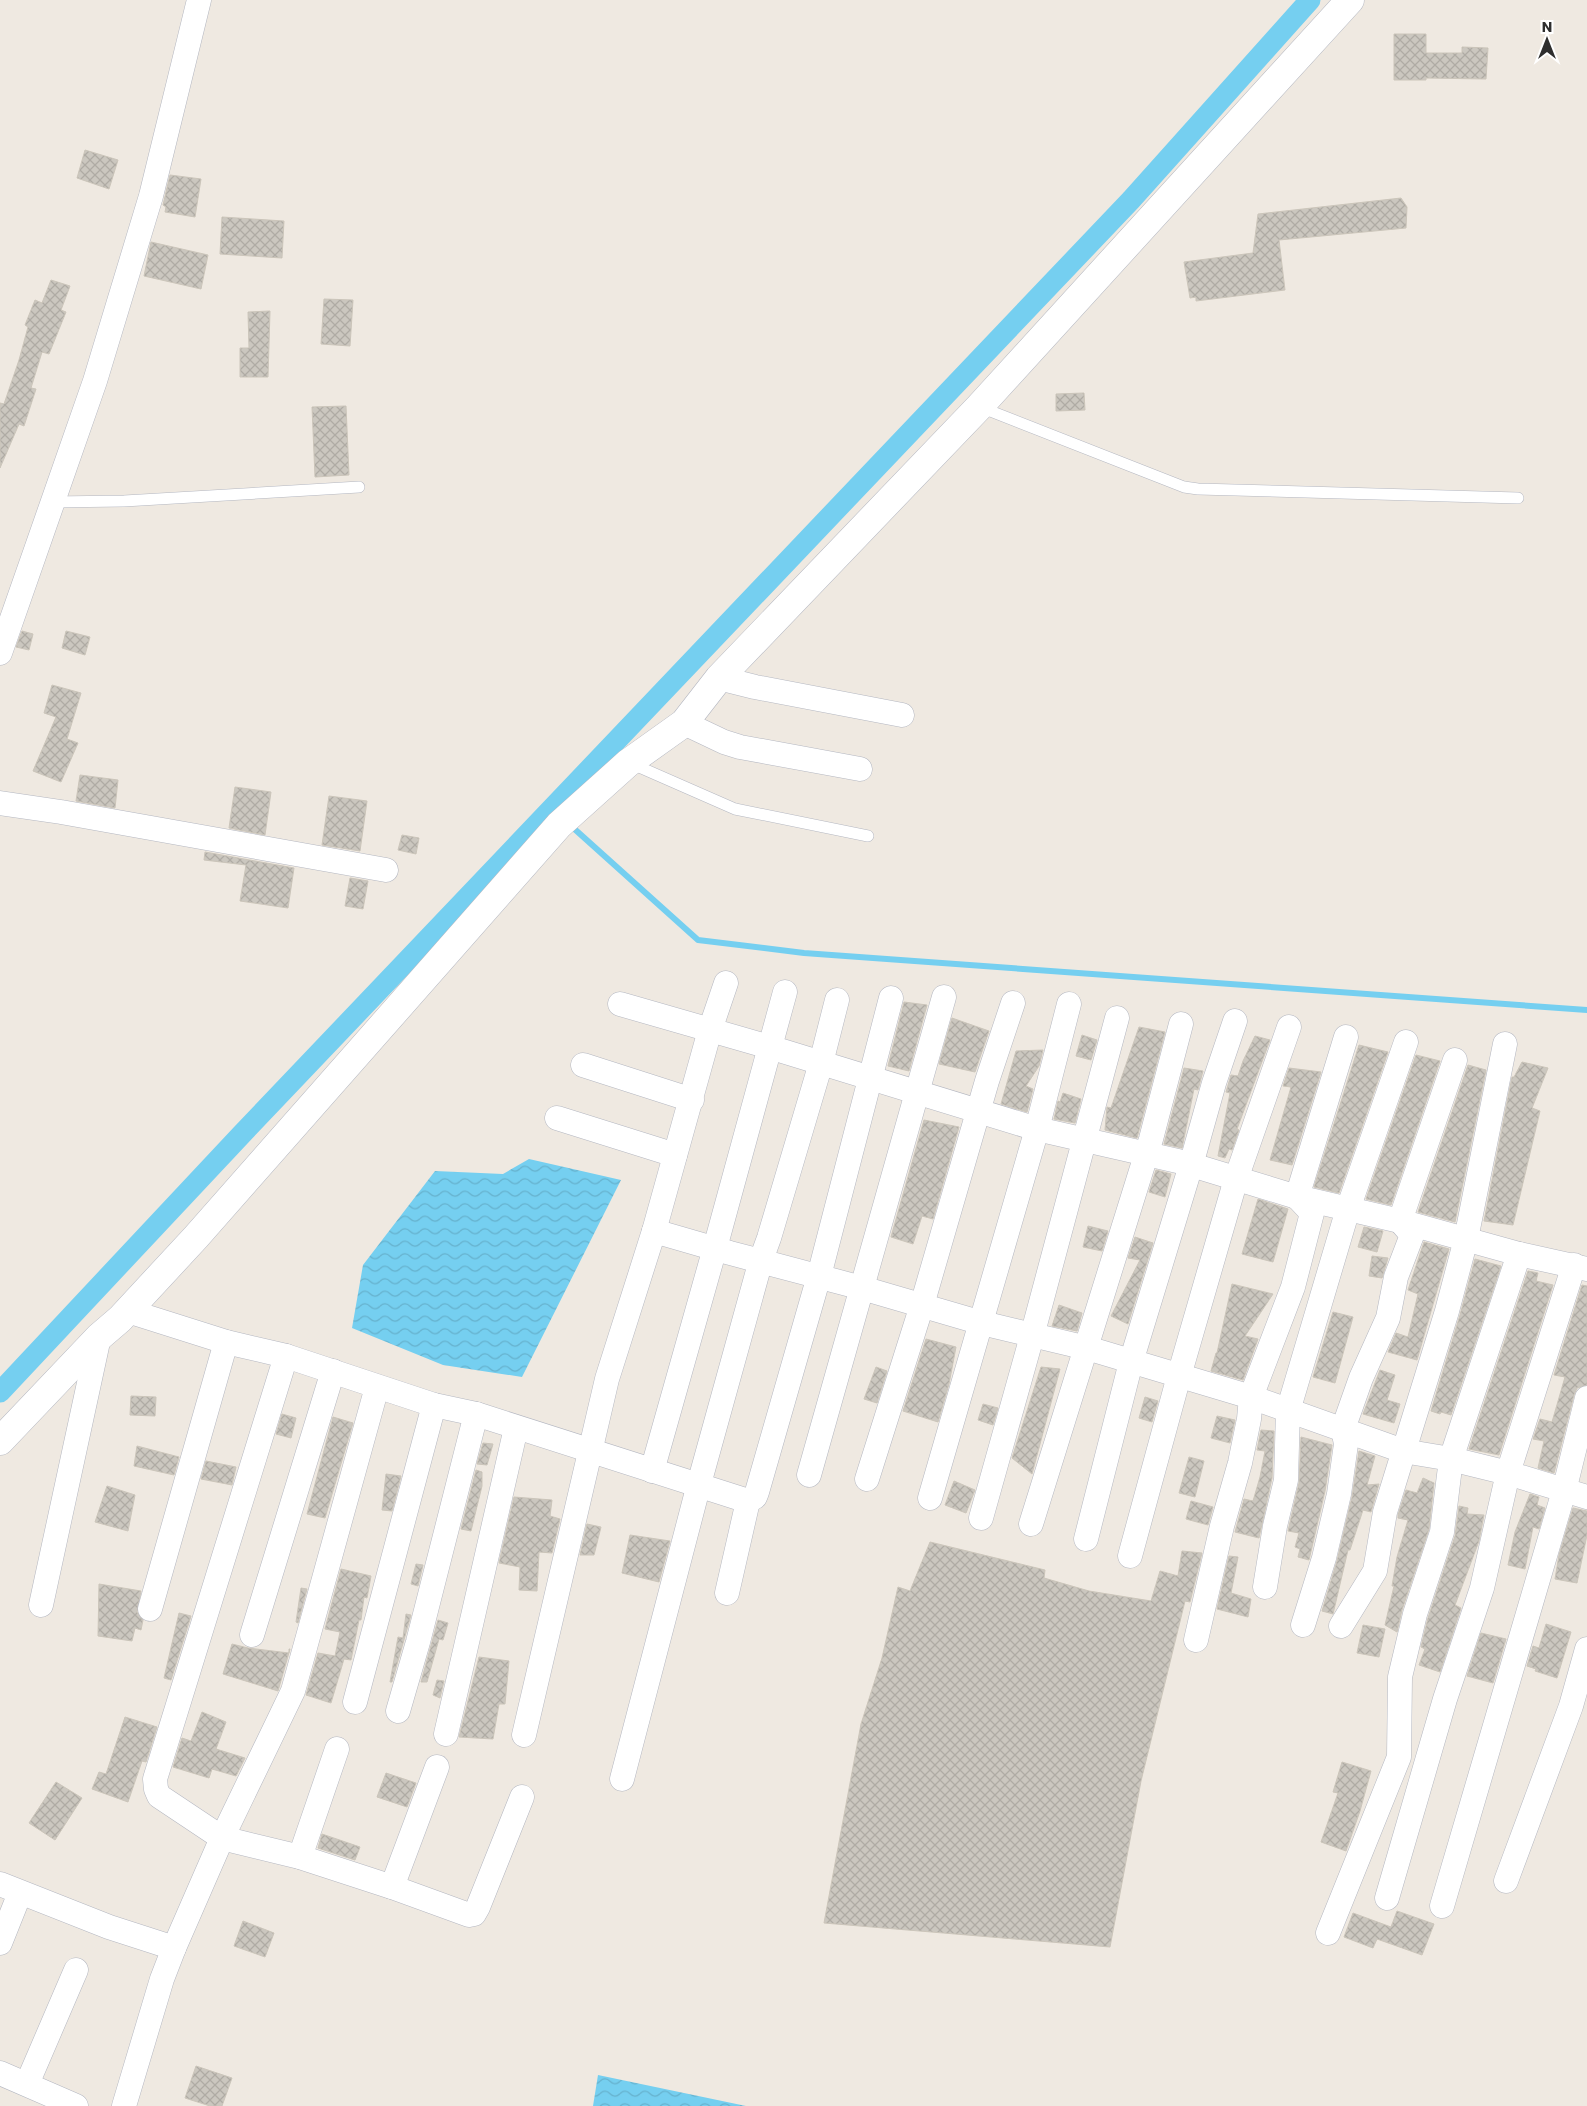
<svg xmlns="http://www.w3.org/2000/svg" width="1587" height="2106" font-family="Poppins,sans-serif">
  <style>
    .water { fill: url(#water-waves) }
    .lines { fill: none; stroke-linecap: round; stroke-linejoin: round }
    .stream { stroke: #75cff0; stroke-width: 6 }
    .canal { stroke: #75cff0; stroke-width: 21 }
    .building { fill: url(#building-cross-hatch); stroke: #cbc5ba }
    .service-casing { stroke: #b4b7c1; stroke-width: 12 }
    .minor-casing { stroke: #b4b7c1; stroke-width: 25 }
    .secondary-casing { stroke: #b4b7c1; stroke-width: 29 }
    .service { stroke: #fff; stroke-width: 11 }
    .minor { stroke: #fff; stroke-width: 24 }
    .secondary { stroke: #fff; stroke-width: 28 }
  </style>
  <defs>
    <pattern id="water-waves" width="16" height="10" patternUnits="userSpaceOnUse" patternTransform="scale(1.25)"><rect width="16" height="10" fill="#75cff0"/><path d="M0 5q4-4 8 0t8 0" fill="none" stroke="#66b2ce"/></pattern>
    <pattern id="building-cross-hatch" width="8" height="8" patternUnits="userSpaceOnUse" patternTransform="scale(1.25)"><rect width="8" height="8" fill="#cbc7bf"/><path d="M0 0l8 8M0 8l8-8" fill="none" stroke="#afaba4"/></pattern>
  </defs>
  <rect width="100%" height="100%" fill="#efe9e1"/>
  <g class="water">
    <polygon points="529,1159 621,1180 522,1377 443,1365 352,1328 363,1265 435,1171 503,1174"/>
    <polygon points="598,2075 746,2106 593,2106"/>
  </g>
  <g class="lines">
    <polyline class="stream" points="570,825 698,940 804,953 1587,1010"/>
    <polyline class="canal" points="0,1392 241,1135 1131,200 1310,0"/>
  </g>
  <g class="building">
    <polygon points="1394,34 1426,34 1426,53 1462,53 1462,47 1488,48 1486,79 1426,78 1426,80 1394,80"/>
    <polygon points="85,150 118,160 109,189 77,178"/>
    <polygon points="170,175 201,179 195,217 165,212 166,207 163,205"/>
    <polygon points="1401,198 1407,207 1406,228 1279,240 1285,290 1196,301 1196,297 1190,298 1184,262 1253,253 1258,214"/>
    <polygon points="222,217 284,221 282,258 220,254"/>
    <polygon points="151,242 208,255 201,289 144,276"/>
    <polygon points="51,280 70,286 61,310 66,312 49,354 42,352 31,388 36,389 24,426 19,424 0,468 0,403 4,404 19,360 28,327 25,325 35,300 42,303"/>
    <polygon points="324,299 353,300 350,346 321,344"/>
    <polygon points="270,311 268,377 240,377 240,348 249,348 248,312"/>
    <polygon points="1084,393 1085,410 1056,411 1056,394"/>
    <polygon points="346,406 349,475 315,477 312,407"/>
    <polygon points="22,631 33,634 29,650 16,647"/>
    <polygon points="66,631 90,637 85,655 62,648"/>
    <polygon points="52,685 81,693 67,739 78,743 61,782 33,771 56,717 44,713"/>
    <polygon points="80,775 118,780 115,808 76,801"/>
    <polygon points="235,787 271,792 265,835 229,828"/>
    <polygon points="329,796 367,801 360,851 322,845"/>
    <polygon points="402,835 419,838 416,854 398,850"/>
    <polygon points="205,852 294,868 288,908 240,901 246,865 204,860"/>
    <polygon points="350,878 368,881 363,909 345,906"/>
    <polygon points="904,1002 927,1005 909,1071 888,1066"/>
    <polygon points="952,1018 989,1031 975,1072 939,1064"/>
    <polygon points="1139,1027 1165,1032 1137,1138 1105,1130 1107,1107 1111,1108"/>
    <polygon points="1082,1035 1097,1040 1091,1060 1076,1056"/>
    <polygon points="1255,1036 1270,1040 1237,1129 1239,1130 1232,1150 1229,1149 1225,1158 1218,1156 1230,1093 1226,1092 1231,1075 1238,1076 1243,1061"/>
    <polygon points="1359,1045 1388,1052 1339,1193 1314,1187"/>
    <polygon points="1043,1050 1039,1066 1026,1086 1033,1089 1027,1112 1001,1104 1016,1051"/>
    <polygon points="1416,1055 1440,1061 1391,1205 1366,1199"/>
    <polygon points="1522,1062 1548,1068 1532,1108 1540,1111 1513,1225 1484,1221 1512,1077 1514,1077"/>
    <polygon points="1468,1065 1486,1070 1455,1222 1418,1212"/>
    <polygon points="1184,1068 1203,1071 1198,1090 1194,1089 1182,1148 1164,1144"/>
    <polygon points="1289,1068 1321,1072 1292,1165 1270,1160 1291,1087 1283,1086"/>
    <polygon points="1063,1093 1081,1099 1075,1123 1054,1119 1058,1101 1060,1102"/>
    <polygon points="924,1120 959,1127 933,1219 922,1216 913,1244 891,1237"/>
    <polygon points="1156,1170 1171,1174 1165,1197 1149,1192"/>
    <polygon points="1258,1199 1288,1209 1273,1262 1242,1254"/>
    <polygon points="1088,1226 1108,1231 1102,1251 1083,1247"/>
    <polygon points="1364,1227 1383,1231 1377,1252 1358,1247"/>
    <polygon points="1135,1237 1153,1243 1128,1324 1111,1316 1140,1260 1128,1258"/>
    <polygon points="1424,1242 1449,1249 1417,1360 1388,1352 1396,1333 1408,1337 1418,1294 1408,1290"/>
    <polygon points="1372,1256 1388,1258 1382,1278 1369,1276"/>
    <polygon points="1475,1259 1501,1266 1451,1415 1441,1412 1440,1414 1431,1411 1460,1315"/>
    <polygon points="1528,1271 1538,1273 1536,1281 1553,1285 1499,1455 1469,1449"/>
    <polygon points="1232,1284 1273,1294 1245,1336 1258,1339 1243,1380 1211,1371 1216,1353 1217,1353"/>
    <polygon points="1582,1285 1587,1286 1587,1385 1577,1388 1574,1395 1554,1473 1538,1468 1544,1441 1533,1439 1540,1419 1552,1422 1565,1377 1554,1375"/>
    <polygon points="1059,1305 1082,1313 1077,1331 1052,1326"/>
    <polygon points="1333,1312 1353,1317 1335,1383 1313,1377"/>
    <polygon points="926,1339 956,1347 949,1384 938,1422 903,1411"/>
    <polygon points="876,1367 887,1371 877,1403 864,1399"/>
    <polygon points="1041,1367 1060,1369 1032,1474 1012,1458"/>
    <polygon points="1380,1370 1395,1375 1387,1400 1400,1404 1394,1423 1363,1414"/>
    <polygon points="131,1396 156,1397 155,1416 130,1415"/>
    <polygon points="1145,1397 1158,1401 1152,1422 1139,1418"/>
    <polygon points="983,1404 998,1408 993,1425 978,1420"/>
    <polygon points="282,1414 296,1418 291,1438 276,1434"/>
    <polygon points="1217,1416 1235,1420 1230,1443 1211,1438"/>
    <polygon points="333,1417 353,1423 325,1518 307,1514"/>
    <polygon points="1261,1430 1274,1431 1272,1478 1259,1538 1235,1532 1244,1499 1253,1501 1260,1477 1265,1451 1257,1450"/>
    <polygon points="1301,1437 1332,1445 1325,1491 1309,1560 1298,1557 1300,1549 1295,1547 1299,1533 1288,1531 1299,1483"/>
    <polygon points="483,1443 493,1444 487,1465 477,1464"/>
    <polygon points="137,1446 179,1457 174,1475 134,1466"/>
    <polygon points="1359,1451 1375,1456 1367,1485 1379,1484 1371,1512 1363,1510 1350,1550 1348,1550 1333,1614 1322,1611 1337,1561 1352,1497"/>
    <polygon points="1189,1457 1204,1461 1195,1497 1179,1493"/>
    <polygon points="206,1461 236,1467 232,1485 201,1479"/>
    <polygon points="476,1470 482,1472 482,1486 471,1531 461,1529"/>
    <polygon points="386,1474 401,1476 392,1511 382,1510"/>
    <polygon points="1423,1478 1434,1483 1429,1529 1402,1610 1397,1632 1385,1625 1394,1586 1392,1586 1397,1557 1408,1520 1398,1518 1398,1515 1406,1490 1417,1493"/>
    <polygon points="954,1481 975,1490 966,1513 945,1505"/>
    <polygon points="107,1486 135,1495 128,1531 95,1522"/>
    <polygon points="1530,1494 1539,1497 1537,1505 1545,1508 1539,1529 1533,1527 1525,1569 1508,1565 1515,1532"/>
    <polygon points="514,1497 552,1500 550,1516 560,1519 552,1553 539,1552 537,1591 519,1590 520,1567 499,1563"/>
    <polygon points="1191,1501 1213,1507 1208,1525 1186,1519"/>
    <polygon points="1459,1506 1468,1508 1467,1514 1484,1515 1479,1541 1455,1605 1461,1608 1440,1672 1419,1665 1425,1649 1421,1647 1428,1618 1455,1536"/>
    <polygon points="1573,1508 1587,1511 1587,1535 1577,1583 1555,1579 1559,1555"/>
    <polygon points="587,1524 601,1527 594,1555 580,1555"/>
    <polygon points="630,1535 670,1541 659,1582 622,1573"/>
    <polygon points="930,1542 1045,1570 1044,1578 1089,1591 1151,1601 1160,1571 1178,1576 1182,1551 1202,1553 1190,1602 1185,1601 1141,1781 1110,1947 824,1923 861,1724 882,1658 898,1587 910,1591"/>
    <polygon points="1229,1556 1238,1557 1231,1593 1251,1599 1248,1617 1217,1609"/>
    <polygon points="416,1564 423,1565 418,1586 411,1584"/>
    <polygon points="341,1569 371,1576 367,1598 364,1597 361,1620 359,1620 351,1660 344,1659 331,1703 306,1695 318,1653 335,1656 340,1632 325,1629"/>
    <polygon points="99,1584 141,1591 137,1612 143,1620 141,1630 135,1628 132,1641 98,1636"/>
    <polygon points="301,1588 307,1589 298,1623 296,1622"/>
    <polygon points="179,1613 191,1616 171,1680 164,1678"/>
    <polygon points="406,1614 411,1615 392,1682 390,1682 398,1637 403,1638"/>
    <polygon points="438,1620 448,1623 443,1640 439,1639 427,1682 421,1682"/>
    <polygon points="1546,1624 1571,1632 1557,1678 1535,1671 1536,1669 1527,1666 1533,1646 1539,1648"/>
    <polygon points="1363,1625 1385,1629 1379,1657 1357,1653"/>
    <polygon points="1481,1633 1506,1639 1493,1683 1467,1676"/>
    <polygon points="232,1644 248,1648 289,1653 289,1649 290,1649 278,1691 223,1674"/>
    <polygon points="479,1657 509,1661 505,1704 499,1704 493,1739 459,1737"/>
    <polygon points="437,1680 444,1681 440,1698 433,1695"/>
    <polygon points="202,1712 226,1722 216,1749 245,1758 236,1776 212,1769 209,1778 173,1767 182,1738 191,1741"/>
    <polygon points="125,1717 157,1727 146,1762 142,1761 128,1802 92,1789 99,1772 106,1774"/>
    <polygon points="1342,1762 1371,1771 1360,1811 1346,1851 1321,1842 1338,1793 1333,1792"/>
    <polygon points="386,1773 416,1783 407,1807 377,1797"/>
    <polygon points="56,1782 82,1798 55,1840 29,1823"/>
    <polygon points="322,1834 360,1847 355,1860 318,1848"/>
    <polygon points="1397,1911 1434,1924 1422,1955 1377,1939 1373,1948 1344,1937 1353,1913 1391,1927"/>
    <polygon points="243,1921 274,1933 265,1957 234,1946"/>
    <polygon points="196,2066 232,2078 222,2106 210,2106 185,2098"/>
  </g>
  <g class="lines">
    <defs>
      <g id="service">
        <polyline points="980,407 1184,487 1198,489 1518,498"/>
        <polyline points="53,502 124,501 359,487"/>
        <polyline points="630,763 735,809 868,836"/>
      </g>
      <g id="minor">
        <polyline points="0,653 95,381 151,196 199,0"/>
        <polyline points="719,678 755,687 902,715"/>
        <polyline points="684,723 724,742 740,747 860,769"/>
        <polyline points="0,803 61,812 386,870"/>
        <polyline points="620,1004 766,1046 1037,1129 1182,1162 1297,1197 1400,1221 1519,1254 1587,1269"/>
        <polyline points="583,1065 692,1100"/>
        <polyline points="557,1118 675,1155"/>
        <polyline points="654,1231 730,1253 862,1288 982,1323 1087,1348 1251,1397 1403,1451 1451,1459 1508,1473 1587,1497"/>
        <polyline points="128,1311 226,1342 286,1356 434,1405 476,1414 748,1501 755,1497 757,1492 819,1276 891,998"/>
        <polyline points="286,1356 155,1779 156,1789 159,1796 222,1838 300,1857 392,1887 469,1915 474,1914 478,1907 522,1797"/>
        <polyline points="652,1471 715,1248 785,992"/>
        <polyline points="809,1475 944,997"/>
        <polyline points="867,1479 922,1305 987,1081 1013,1003"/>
        <polyline points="930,1498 1037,1129 1069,1004"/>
        <polyline points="981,1518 1032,1336 1117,1018"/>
        <polyline points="1031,1524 1151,1139 1181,1024"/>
        <polyline points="1086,1539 1131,1362 1191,1165 1214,1083 1235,1021"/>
        <polyline points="1130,1556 1179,1376 1236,1179 1289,1027"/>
        <polyline points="1265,1587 1275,1526 1286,1480 1288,1411 1348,1209 1406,1042"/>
        <polyline points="727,1593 748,1501"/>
        <polyline points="41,1605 99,1337"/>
        <polyline points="150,1609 226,1342"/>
        <polyline points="1303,1625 1324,1558 1339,1494 1346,1444 1343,1429 1361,1378 1388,1318 1396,1277 1412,1235 1400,1221 1455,1060"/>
        <polyline points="1341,1626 1375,1571 1385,1512 1447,1311 1466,1239 1505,1044"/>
        <polyline points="252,1635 333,1371"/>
        <polyline points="1196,1640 1222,1526 1240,1463 1249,1419 1251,1397 1293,1287 1312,1213 1297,1197 1346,1037"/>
        <polyline points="355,1702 434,1405"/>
        <polyline points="398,1711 418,1642 476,1414"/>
        <polyline points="446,1734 516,1428"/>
        <polyline points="524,1735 607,1379 654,1231 710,1030 726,983"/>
        <polyline points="622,1779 699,1484 761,1260 769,1238 821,1063 837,1000"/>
        <polyline points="300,1857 337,1749"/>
        <polyline points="1506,1881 1571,1706 1587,1649"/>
        <polyline points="0,1884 109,1927 174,1948"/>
        <polyline points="392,1887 437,1767"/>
        <polyline points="1387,1898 1445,1699 1482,1588 1508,1473 1574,1265"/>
        <polyline points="1442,1906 1564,1491 1587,1398"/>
        <polyline points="1328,1933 1399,1757 1400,1677 1415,1614 1442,1532 1451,1459 1519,1254"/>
        <polyline points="0,1943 20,1893"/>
        <polyline points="0,2073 76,2106"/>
        <polyline points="27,2084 76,1970"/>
        <polyline points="124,2106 162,1979 174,1948 222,1838 293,1691 377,1387"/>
      </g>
      <polyline id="secondary" points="0,1441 99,1337 120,1319 196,1237 559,825 628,763 684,723 719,678 979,407 1350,0"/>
    </defs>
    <use href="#service" class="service-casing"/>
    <use href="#minor" class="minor-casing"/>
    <use href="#secondary" class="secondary-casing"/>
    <use href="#service" class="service"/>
    <use href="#minor" class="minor"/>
    <use href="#secondary" class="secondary"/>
  </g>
  <g transform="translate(1547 40)" stroke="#ffffff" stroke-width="4" paint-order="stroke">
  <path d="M0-4L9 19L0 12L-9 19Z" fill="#2e2e2e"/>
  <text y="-8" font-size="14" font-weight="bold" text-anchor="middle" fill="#2e2e2e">N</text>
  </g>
</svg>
